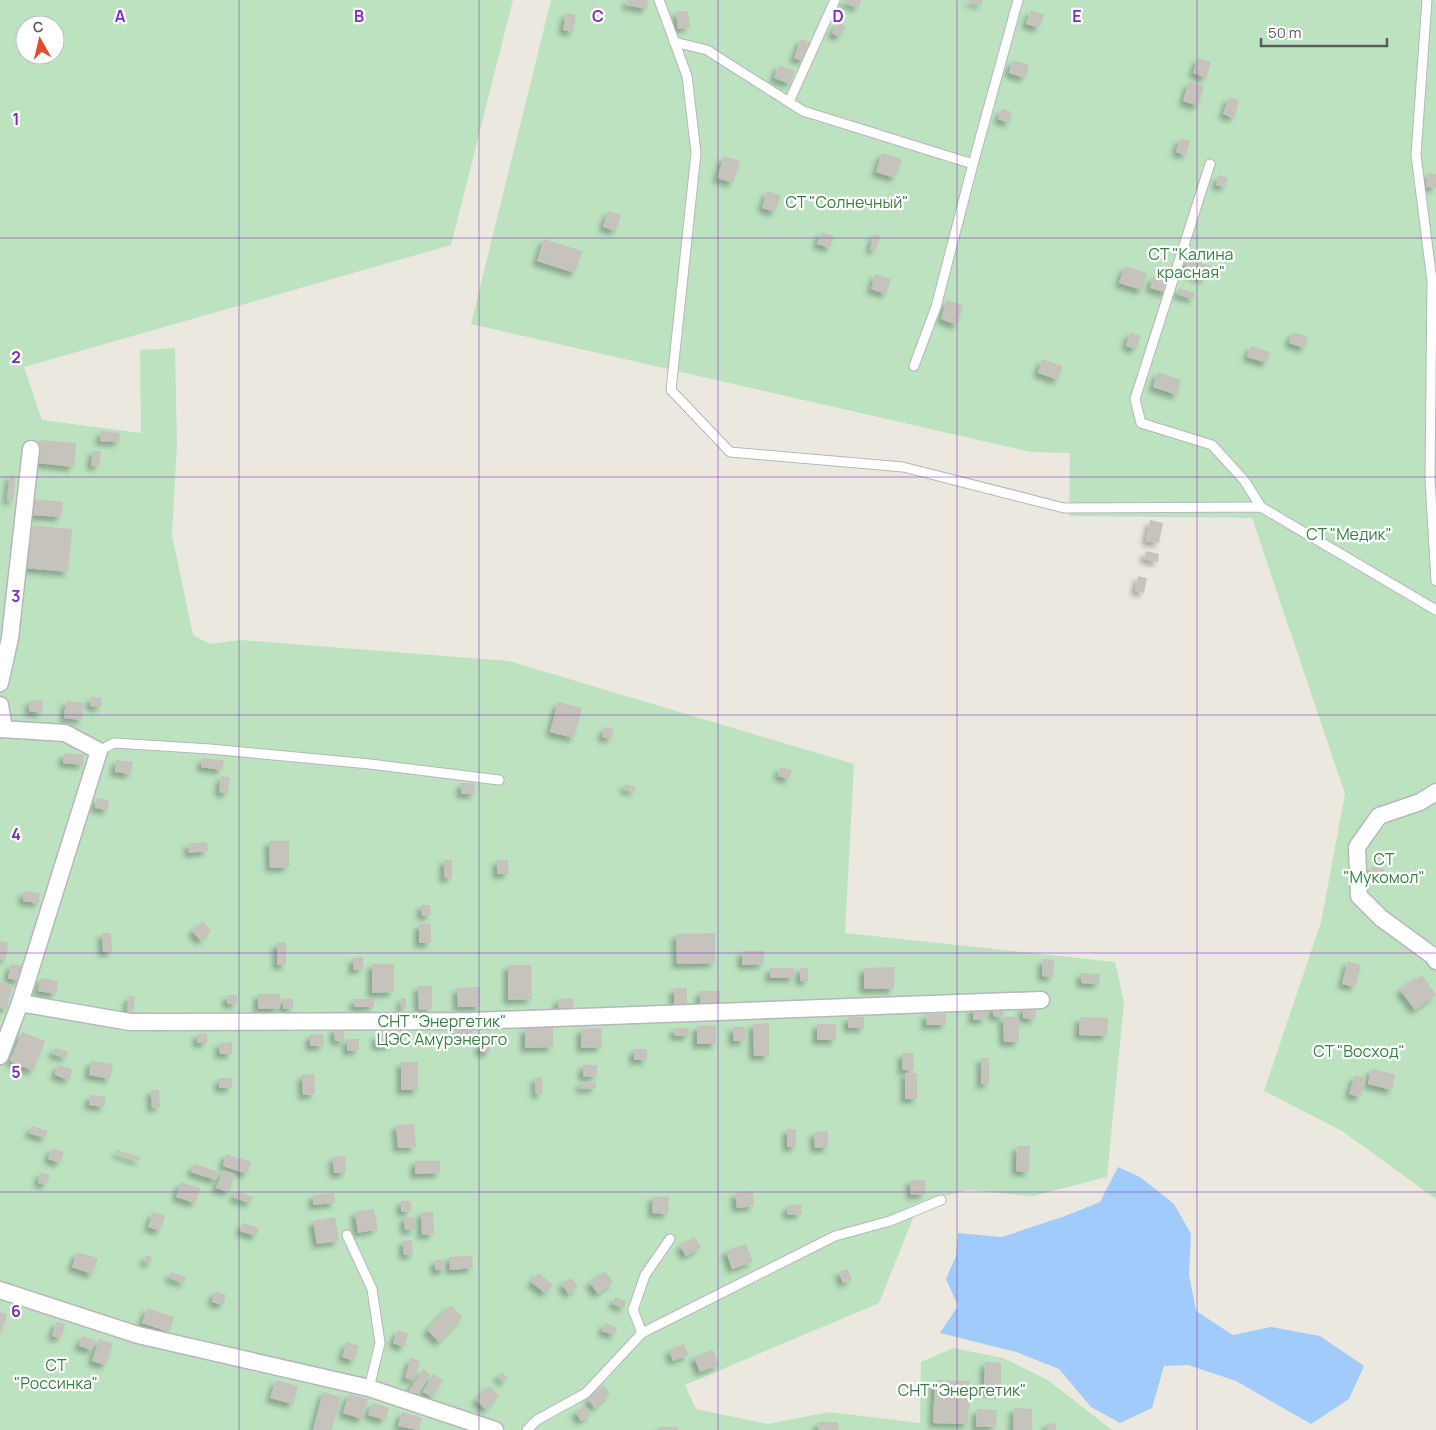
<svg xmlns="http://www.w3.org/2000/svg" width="1436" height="1430" font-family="Manrope,sans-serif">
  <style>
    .green { fill: #bce2c0; fill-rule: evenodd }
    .water { fill: #a0cbfa }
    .building { fill: #c6c3bd; filter: url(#shadow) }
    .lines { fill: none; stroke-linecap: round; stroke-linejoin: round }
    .lane-casing { stroke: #b5b7bc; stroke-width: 11 }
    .street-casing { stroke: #b5b7bc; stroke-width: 19 }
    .lane { stroke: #fff; stroke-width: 9 }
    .street { stroke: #fff; stroke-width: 16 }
    .grid { fill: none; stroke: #7b2cbf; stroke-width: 1; stroke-opacity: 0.55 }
    .labels { text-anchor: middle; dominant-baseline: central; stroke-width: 4.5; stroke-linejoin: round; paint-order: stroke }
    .park-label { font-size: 16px; fill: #388042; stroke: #fff }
    .grid-label { font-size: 16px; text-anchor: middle; font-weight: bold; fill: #7b2cbf; stroke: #fff; stroke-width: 4.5; stroke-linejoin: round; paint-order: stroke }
  </style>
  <defs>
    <filter id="shadow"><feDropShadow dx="-4.5" dy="4.5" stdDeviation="2.5" flood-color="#0004"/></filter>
  </defs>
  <rect width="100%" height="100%" fill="#ebe9df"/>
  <g class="green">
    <path d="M0 0H513L451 245 24 367 42 420 141 433 140 350 175 348 177 445 172 535 193 635 210 644 240 640 509 661 854 764 845 933 1115 962 1124 1002 1107 1177 1033 1196 967 1190 919 1203 879 1303 685 1385 696 1409 768 1424 829 1412 920 1423 921 1362 953 1348 1003 1358 1048 1380 1112 1430H0ZM25 25H55V55H25Z"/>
    <polygon points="551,0 1436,0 1436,1199 1342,1131 1264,1091 1321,922 1345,794 1252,518 1069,516 1070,453 1031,452 471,324"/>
  </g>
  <polygon class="water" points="1118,1167 1140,1177 1174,1204 1191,1234 1189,1275 1196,1311 1233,1335 1271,1327 1320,1336 1364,1366 1349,1399 1311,1424 1236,1381 1188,1365 1164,1366 1152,1408 1120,1423 1091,1407 1059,1369 1016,1352 940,1333 958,1306 946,1279 956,1256 958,1233 1002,1237 1065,1216 1100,1202"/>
  <g class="building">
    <polygon points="627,0 648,0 647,9 626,5"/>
    <polygon points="844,0 861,0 858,8 843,2"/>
    <polygon points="966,0 983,0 981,5"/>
    <polygon points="1031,10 1044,15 1039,28 1026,24"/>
    <polygon points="688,11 690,27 678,29 676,12"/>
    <polygon points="566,13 576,15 573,32 563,30"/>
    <polygon points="838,22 846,27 839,37 832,33"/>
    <polygon points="801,39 810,42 803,61 794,58"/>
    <polygon points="1198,58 1211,62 1206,78 1193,73"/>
    <polygon points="1013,60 1029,65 1025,78 1009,73"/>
    <polygon points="779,65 795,71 790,84 774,78"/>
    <polygon points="1189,82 1204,86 1198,106 1183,101"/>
    <polygon points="1229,97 1239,100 1234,118 1223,114"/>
    <polygon points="1002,109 1012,112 1009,123 998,119"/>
    <polygon points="1180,138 1190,141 1186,155 1176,152"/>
    <polygon points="882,153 902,159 895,178 876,172"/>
    <polygon points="724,156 740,161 733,183 717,178"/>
    <polygon points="1427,173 1436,174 1436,188 1426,187"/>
    <polygon points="1219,175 1228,178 1225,187 1216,185"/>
    <polygon points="767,191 781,195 775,212 762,208"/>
    <polygon points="608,211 621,215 616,231 603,227"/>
    <polygon points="821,232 834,236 830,248 817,244"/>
    <polygon points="874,234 880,236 875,251 870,249"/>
    <polygon points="544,239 582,251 575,273 537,261"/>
    <polygon points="1188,259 1210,266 1205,279 1184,272"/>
    <polygon points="1125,266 1147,273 1142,290 1119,283"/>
    <polygon points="875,274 891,279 886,294 871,289"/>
    <polygon points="1153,276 1171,281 1167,293 1150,288"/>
    <polygon points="1179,288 1195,293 1193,299 1177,294"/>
    <polygon points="947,300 963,305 957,325 941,319"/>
    <polygon points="1130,332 1141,336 1136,349 1126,346"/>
    <polygon points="1293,332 1308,337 1305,348 1289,343"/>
    <polygon points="1251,346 1270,352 1267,363 1247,357"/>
    <polygon points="1042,359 1063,366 1058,380 1038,373"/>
    <polygon points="1158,372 1181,380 1177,395 1153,387"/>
    <polygon points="101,431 120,433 119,442 100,441"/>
    <polygon points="38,440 76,443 74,467 36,463"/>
    <polygon points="93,451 101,451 99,466 91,466"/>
    <polygon points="10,475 15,476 13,501 7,500"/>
    <polygon points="33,499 63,502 61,517 31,515"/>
    <polygon points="1150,520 1163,523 1159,543 1146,541"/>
    <polygon points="28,525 72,529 68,572 24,568"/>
    <polygon points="1146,551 1159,554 1158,562 1144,559"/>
    <polygon points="1138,576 1147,578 1144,593 1135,591"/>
    <polygon points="91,697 102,698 101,707 90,706"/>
    <polygon points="30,700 43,701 42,713 29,711"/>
    <polygon points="66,701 84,703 82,720 64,718"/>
    <polygon points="558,702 582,708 574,738 550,732"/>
    <polygon points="605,727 614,729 611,739 602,737"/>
    <polygon points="64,753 84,755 83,765 63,763"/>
    <polygon points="202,758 224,760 222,770 201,767"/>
    <polygon points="116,760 133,762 131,774 115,772"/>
    <polygon points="780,767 792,770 789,779 778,776"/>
    <polygon points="221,776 230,778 228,793 219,792"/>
    <polygon points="461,783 474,783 475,794 461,794"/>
    <polygon points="625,784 636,787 635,792 624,789"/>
    <polygon points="96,798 109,800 108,810 95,808"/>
    <polygon points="269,841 289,841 289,867 270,868"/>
    <polygon points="207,842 208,851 189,853 188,844"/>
    <rect x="444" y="860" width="8" height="18"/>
    <polygon points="497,860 508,860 509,874 497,874"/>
    <polygon points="1372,866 1384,869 1382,877 1370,874"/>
    <polygon points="24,891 40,893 39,903 23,901"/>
    <polygon points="421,905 430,905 431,915 422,916"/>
    <polygon points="203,921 211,931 201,941 192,931"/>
    <rect x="419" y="924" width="12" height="19"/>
    <polygon points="102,933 111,933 112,952 103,952"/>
    <polygon points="715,933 715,963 677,964 676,934"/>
    <polygon points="0,941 9,943 5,960 0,959"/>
    <polygon points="286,942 286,965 277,965 277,943"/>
    <polygon points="742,951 764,951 764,964 742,965"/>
    <polygon points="363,957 363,969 353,970 353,958"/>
    <polygon points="1043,959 1054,960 1053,977 1042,976"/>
    <polygon points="1348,961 1361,965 1355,987 1342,984"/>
    <polygon points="11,964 23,966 19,981 8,978"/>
    <polygon points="372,964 394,964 394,992 372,993"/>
    <polygon points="508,965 531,965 532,999 508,1000"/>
    <polygon points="894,967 894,989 864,989 864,968"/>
    <rect x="770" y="968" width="24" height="10"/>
    <rect x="800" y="968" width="8" height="13"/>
    <polygon points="1081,973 1100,974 1099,984 1081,983"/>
    <polygon points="1422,975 1436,995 1415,1010 1400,990"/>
    <polygon points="41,978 58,981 56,994 38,991"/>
    <polygon points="0,982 12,985 7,1009 0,1008"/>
    <polygon points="418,986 432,986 432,1009 419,1010"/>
    <polygon points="480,987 480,1007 458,1007 457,988"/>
    <rect x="674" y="988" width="13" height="18"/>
    <polygon points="700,991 720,991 720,1006 700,1007"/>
    <polygon points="258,994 280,994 280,1008 258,1009"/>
    <rect x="227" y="995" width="10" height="9"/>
    <polygon points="129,996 135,997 133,1012 127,1011"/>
    <rect x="401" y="998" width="5" height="11"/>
    <polygon points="573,998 574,1009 558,1009 558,999"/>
    <rect x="283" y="999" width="10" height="10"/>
    <rect x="354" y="999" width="20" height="8"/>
    <polygon points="993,1006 1004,1006 1003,1017 993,1016"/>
    <polygon points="973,1007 986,1007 986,1019 973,1020"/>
    <polygon points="1023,1007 1036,1007 1035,1019 1023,1018"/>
    <rect x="926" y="1014" width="20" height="11"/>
    <rect x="848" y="1017" width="16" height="11"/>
    <polygon points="1003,1017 1019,1017 1019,1042 1004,1042"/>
    <polygon points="1080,1017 1108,1018 1107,1036 1079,1035"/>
    <polygon points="769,1023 769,1056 754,1056 753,1024"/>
    <rect x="817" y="1024" width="19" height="16"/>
    <polygon points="716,1025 716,1044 697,1044 697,1026"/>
    <polygon points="553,1027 553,1047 525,1048 525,1028"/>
    <rect x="733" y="1027" width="12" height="14"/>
    <polygon points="334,1028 344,1028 344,1041 335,1041"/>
    <polygon points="601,1028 602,1047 581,1048 581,1029"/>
    <polygon points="674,1028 689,1028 689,1036 675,1036"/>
    <polygon points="472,1029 473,1039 458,1039 458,1030"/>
    <polygon points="22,1032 45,1041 33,1071 10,1061"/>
    <polygon points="207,1033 207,1043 197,1043 197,1034"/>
    <polygon points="323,1034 324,1046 310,1046 310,1035"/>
    <polygon points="391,1034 392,1045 376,1046 376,1035"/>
    <polygon points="347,1039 359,1039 359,1050 347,1051"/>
    <polygon points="232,1042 232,1054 220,1054 219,1043"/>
    <rect x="480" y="1043" width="10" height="9"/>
    <polygon points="55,1048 68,1052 66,1058 53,1054"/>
    <rect x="634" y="1049" width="13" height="11"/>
    <polygon points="902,1053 913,1053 914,1070 902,1070"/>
    <rect x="981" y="1058" width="8" height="26"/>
    <polygon points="91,1061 113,1064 110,1079 89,1075"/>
    <rect x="401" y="1062" width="17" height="28"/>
    <polygon points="58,1065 72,1069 69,1080 55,1075"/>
    <polygon points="583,1065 597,1065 597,1076 583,1077"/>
    <polygon points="1371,1069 1395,1074 1392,1090 1368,1084"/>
    <rect x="905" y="1073" width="12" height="26"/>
    <polygon points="314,1074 315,1094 303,1095 302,1075"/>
    <polygon points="1355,1075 1366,1078 1360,1097 1349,1094"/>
    <polygon points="542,1077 542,1094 536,1094 535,1078"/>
    <rect x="219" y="1078" width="13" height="10"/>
    <polygon points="596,1082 596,1088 581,1089 580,1083"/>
    <polygon points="151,1090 159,1090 160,1107 152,1108"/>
    <polygon points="90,1095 106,1097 104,1107 89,1105"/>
    <polygon points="414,1124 416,1147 398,1148 396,1125"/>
    <polygon points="32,1126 48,1131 45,1138 29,1133"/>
    <rect x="787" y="1129" width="9" height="18"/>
    <polygon points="828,1131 828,1148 815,1148 814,1132"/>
    <polygon points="1017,1146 1030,1146 1029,1172 1016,1171"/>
    <polygon points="52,1148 64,1152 60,1163 48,1159"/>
    <polygon points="117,1150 140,1157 139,1161 116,1153"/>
    <polygon points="226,1154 251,1162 247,1174 223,1166"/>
    <polygon points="345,1156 346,1173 334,1173 333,1157"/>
    <polygon points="415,1161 440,1161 440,1173 415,1174"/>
    <polygon points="194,1164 219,1172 216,1180 191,1172"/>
    <polygon points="223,1170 235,1174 229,1192 216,1188"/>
    <polygon points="41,1172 50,1175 46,1185 38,1183"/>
    <polygon points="910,1180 925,1180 925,1194 911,1195"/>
    <polygon points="181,1182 200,1188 195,1203 176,1197"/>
    <polygon points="236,1191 253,1197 251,1203 234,1198"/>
    <polygon points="753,1191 754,1206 737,1208 735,1193"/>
    <polygon points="334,1193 335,1203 313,1205 313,1195"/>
    <polygon points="653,1196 669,1197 668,1214 652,1213"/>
    <polygon points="401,1201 411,1201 411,1211 401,1212"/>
    <polygon points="801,1204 802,1214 788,1215 787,1206"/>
    <polygon points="374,1209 378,1229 358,1233 355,1212"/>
    <polygon points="153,1212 165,1216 160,1231 148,1227"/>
    <polygon points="421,1212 433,1212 434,1234 422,1235"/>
    <polygon points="335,1217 339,1241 317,1244 313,1221"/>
    <polygon points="404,1217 414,1217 415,1229 405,1230"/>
    <polygon points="243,1223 259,1228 256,1236 240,1231"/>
    <polygon points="694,1237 701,1247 686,1256 680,1246"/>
    <polygon points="412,1240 413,1255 404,1255 403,1241"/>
    <polygon points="746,1244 753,1262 732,1269 726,1251"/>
    <polygon points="77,1252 98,1258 92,1274 72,1267"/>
    <polygon points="146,1255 152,1257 150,1264 144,1262"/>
    <polygon points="472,1256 473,1268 450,1270 449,1257"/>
    <polygon points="435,1260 444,1260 445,1270 435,1270"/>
    <polygon points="848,1269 852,1280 843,1283 839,1272"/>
    <polygon points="605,1271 613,1282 598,1294 590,1283"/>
    <polygon points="171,1272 186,1277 184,1283 169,1278"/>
    <polygon points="539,1273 553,1285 545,1293 531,1282"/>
    <polygon points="571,1278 578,1286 569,1294 562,1285"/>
    <polygon points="215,1291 226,1295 223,1305 212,1302"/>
    <polygon points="615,1297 626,1301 624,1308 613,1304"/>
    <polygon points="451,1305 463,1317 439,1342 427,1330"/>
    <polygon points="147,1308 174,1317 169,1332 142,1323"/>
    <polygon points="0,1312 7,1314 2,1331 0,1331"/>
    <polygon points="56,1322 65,1324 61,1338 52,1336"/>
    <polygon points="605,1323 617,1328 614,1335 602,1331"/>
    <polygon points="398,1330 408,1334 404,1347 393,1343"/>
    <polygon points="82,1336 95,1340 92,1350 79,1346"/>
    <polygon points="99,1339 113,1343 106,1365 92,1361"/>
    <polygon points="347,1342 359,1346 354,1361 342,1357"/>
    <polygon points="684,1344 689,1355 673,1361 669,1350"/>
    <polygon points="713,1350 719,1365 700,1372 694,1357"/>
    <polygon points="411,1358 420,1361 414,1380 405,1378"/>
    <polygon points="985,1362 1001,1363 1001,1392 984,1391"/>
    <polygon points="423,1369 430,1374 416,1398 408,1393"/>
    <polygon points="502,1372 508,1378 504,1382 498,1376"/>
    <polygon points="433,1374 443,1380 432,1397 423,1392"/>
    <polygon points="276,1380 298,1386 293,1404 270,1398"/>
    <polygon points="935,1380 970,1381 968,1424 933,1423"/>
    <polygon points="603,1385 610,1393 595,1408 588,1400"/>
    <polygon points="489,1386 499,1395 486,1410 476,1400"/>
    <polygon points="323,1392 341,1397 331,1430 313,1430"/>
    <polygon points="349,1394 368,1399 362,1419 343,1413"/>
    <polygon points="372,1403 389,1408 385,1420 368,1415"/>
    <polygon points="585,1406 591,1415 581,1421 575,1412"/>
    <polygon points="1014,1408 1032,1409 1032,1430 1013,1430"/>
    <polygon points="977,1409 997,1410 996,1427 976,1427"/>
    <polygon points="402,1412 422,1418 419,1430 398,1426"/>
    <rect x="818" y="1422" width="20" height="8"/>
    <polygon points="1047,1423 1056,1424 1056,1430 1047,1430"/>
    <rect x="658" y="1427" width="20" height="3"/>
  </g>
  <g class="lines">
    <defs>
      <g id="lane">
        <polyline points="659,0 687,76 696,153 671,390 730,452 903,467 1064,508 1261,507 1436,610"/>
        <polyline points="1427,0 1416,155 1432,281 1430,479 1436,581"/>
        <polyline points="674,42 707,50 803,111 973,164 1018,0"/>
        <polyline points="789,102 835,0"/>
        <polyline points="1210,164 1135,399 1141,423 1212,445 1244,480 1261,507"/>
        <polyline points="914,366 936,307 973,164"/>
        <polyline points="99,751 114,743 210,749 370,764 499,780"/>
        <polyline points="347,1235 372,1289 380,1343 369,1388"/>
        <polyline points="642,1333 633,1310 645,1275 670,1239"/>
        <polyline points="527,1430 537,1420 586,1393 642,1333 835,1236 890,1221 941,1200"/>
      </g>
      <g id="street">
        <polyline points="0,683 10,638 31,449"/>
        <polyline points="0,705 4,729"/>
        <polyline points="0,729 65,733 99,751 20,1003 0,1056"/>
        <polyline points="1436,792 1420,802 1379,816 1357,847 1359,896 1381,918 1433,956 1436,961"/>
        <polyline points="20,1003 130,1022 471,1021 1041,1000"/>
        <polyline points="0,1290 138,1335 369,1388 495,1430"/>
      </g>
    </defs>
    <use href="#lane" class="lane-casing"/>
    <use href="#street" class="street-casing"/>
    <use href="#lane" class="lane"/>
    <use href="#street" class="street"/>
  </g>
  <path class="grid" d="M239 0V1430M479 0V1430M718 0V1430M957 0V1430M1197 0V1430M0 238H1436M0 477H1436M0 715H1436M0 953H1436M0 1192H1436"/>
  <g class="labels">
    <g class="park-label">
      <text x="847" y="202">СТ "Солнечный"</text>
      <text x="1191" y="254">СТ "Калина<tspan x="1191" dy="18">красная"</tspan></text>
      <text x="1349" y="534">СТ "Медик"</text>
      <text x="1384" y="859">СТ<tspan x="1384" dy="18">"Мукомол"</tspan></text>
      <text x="442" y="1021">СНТ "Энергетик"<tspan x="442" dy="18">ЦЭС Амурэнерго</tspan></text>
      <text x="1359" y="1051">СТ "Восход"</text>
      <text x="56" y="1365">СТ<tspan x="56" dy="18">"Россинка"</tspan></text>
      <text x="962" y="1390">СНТ "Энергетик"</text>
    </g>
  </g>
  <g class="grid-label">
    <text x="120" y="22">A</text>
    <text x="359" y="22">B</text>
    <text x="598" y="22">C</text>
    <text x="838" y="22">D</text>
    <text x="1077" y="22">E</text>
    <text x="16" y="125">1</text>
    <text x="16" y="363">2</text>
    <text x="16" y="602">3</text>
    <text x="16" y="840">4</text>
    <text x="16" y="1078">5</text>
    <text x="16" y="1317">6</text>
  </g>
  <g transform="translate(40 40) rotate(352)"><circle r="24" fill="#ffffff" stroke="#bcbdbf"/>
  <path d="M0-4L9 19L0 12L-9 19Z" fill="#e04e31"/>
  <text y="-8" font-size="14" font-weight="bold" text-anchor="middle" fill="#585b60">С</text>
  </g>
  <path d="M1261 38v8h126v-8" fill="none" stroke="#585b60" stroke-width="2.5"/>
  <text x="1268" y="38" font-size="15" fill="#585b60" stroke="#ffffff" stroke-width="4" paint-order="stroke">50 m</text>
</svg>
